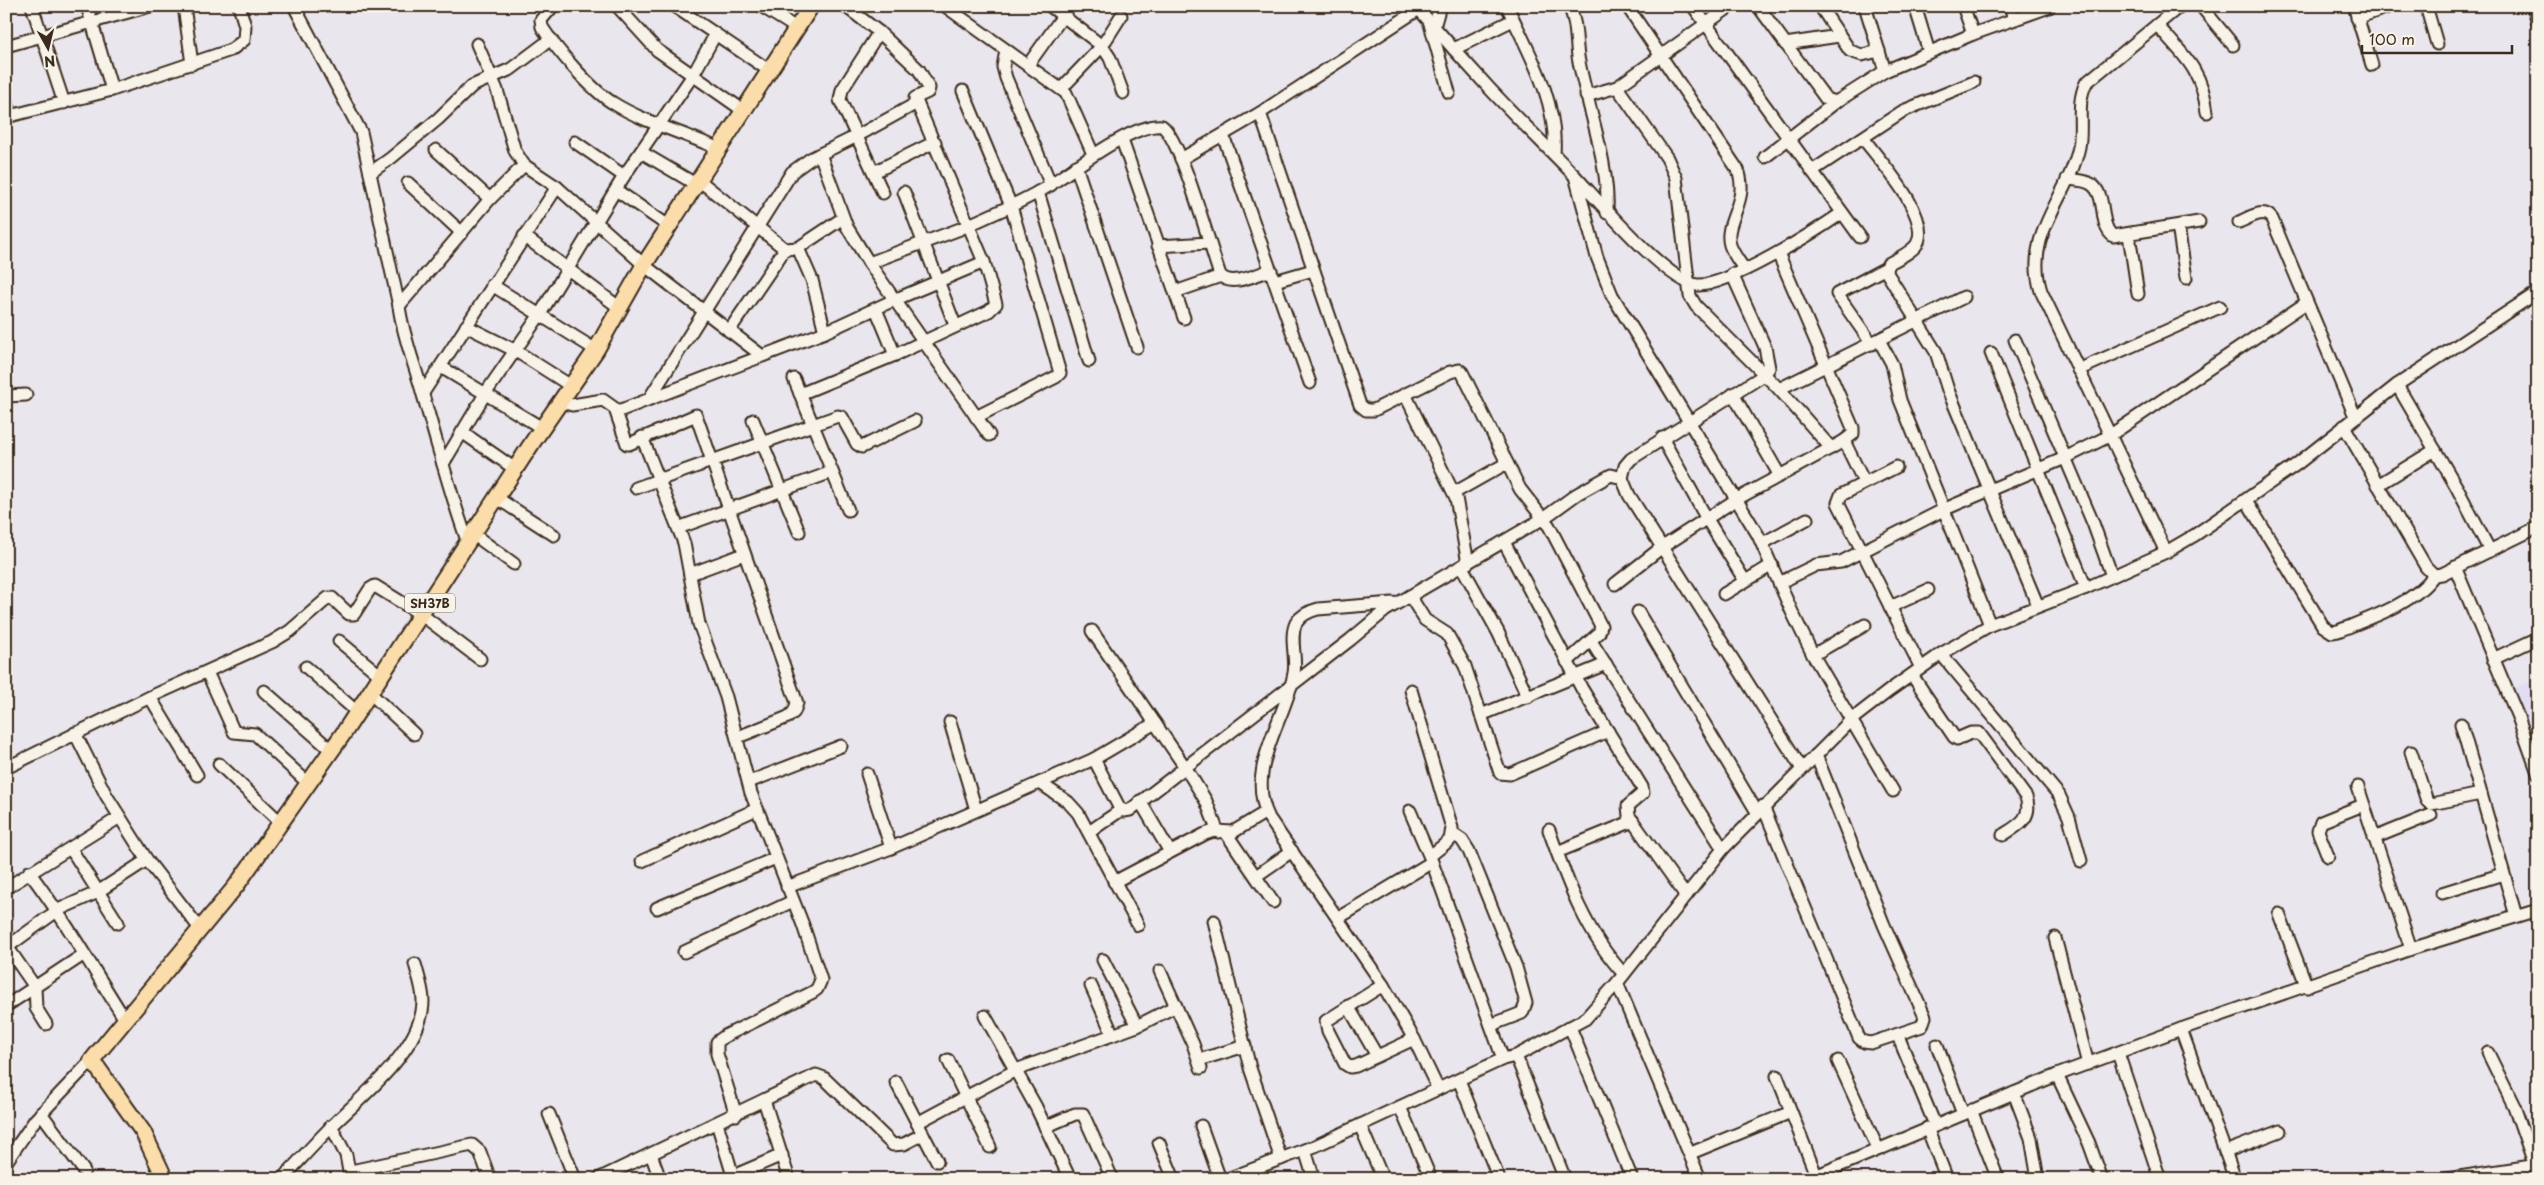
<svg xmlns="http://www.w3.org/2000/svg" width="2544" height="1185" font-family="'Playpen Sans',sans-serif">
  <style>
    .built { fill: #e1ddf2 }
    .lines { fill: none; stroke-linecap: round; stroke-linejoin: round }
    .minor-casing { stroke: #3b2a1e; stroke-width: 15 }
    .major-casing { stroke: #3b2a1e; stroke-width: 19 }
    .minor { stroke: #f7f3e8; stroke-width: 11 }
    .major { stroke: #faddab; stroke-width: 15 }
    .labels { text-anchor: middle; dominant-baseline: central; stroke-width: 4; stroke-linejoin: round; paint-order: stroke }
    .shield { fill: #f7f3e8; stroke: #73665b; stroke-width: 1 }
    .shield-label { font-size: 12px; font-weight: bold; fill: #3b2a1e }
  </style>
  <rect width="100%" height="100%" fill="#eae6ee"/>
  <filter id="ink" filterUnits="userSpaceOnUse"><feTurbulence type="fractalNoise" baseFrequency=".02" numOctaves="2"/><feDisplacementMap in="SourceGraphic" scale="10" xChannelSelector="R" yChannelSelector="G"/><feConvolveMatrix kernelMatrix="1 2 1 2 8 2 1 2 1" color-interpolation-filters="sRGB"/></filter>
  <g filter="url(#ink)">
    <polygon class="built" points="2531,681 2538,696 2538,730 2527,734 2509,690"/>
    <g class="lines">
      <defs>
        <g id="minor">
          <polyline points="32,6 64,103"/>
          <polyline points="87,6 112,90"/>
          <polyline points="184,6 192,64"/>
          <path d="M294 6 361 132 399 306C403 337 415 365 423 395 438 445 450 494 468 543"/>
          <path d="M553 6 541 20 542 27C556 49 591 90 613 103 645 123 685 133 719 149"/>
          <polyline points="617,6 657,50 744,111"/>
          <polyline points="674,6 770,71"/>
          <polyline points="761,6 798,29"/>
          <polyline points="845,6 879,32 842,90 840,100 883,193"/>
          <polyline points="945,6 1066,93 1093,154"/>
          <polyline points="1050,6 1102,46 1110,58 1123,93"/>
          <path d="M1416 6C1440 34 1464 61 1489 88 1517 118 1546 146 1574 175 1596 198 1668 283 1697 285 1727 287 1816 231 1842 213"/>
          <path d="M1507 6C1529 53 1558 101 1554 154"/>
          <path d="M1569 6C1578 25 1575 43 1579 62 1588 108 1610 167 1607 213"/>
          <path d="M1627 6 1738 170C1750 201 1723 222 1730 245 1733 254 1739 261 1744 269"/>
          <polyline points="1693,6 1860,237"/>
          <polyline points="1758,6 1826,99 1836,102 1885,71 1973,34 2049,7"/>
          <polyline points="1820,6 1850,51 1862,55 1879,51"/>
          <polyline points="1865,6 1885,71"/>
          <polyline points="1915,6 1929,52"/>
          <polyline points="1963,6 1973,34"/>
          <polyline points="2010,6 2014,19"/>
          <polyline points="2201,6 2233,45"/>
          <polyline points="2354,6 2372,65"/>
          <polyline points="2426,6 2437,44"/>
          <polyline points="2533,6 2538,23"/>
          <polyline points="2357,18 2391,6"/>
          <polyline points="1430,24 1449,92"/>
          <path d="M2157 25C2184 56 2202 69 2207 112"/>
          <polyline points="1434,27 1440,6"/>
          <polyline points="477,44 497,90 515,151 524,165 557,187 644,265 761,355"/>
          <polyline points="1785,44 1839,36"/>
          <polyline points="6,46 150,6"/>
          <polyline points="1454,49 1513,20"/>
          <polyline points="1006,50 1003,67 1006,78 1051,185"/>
          <polyline points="1028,65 1070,6"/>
          <polyline points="1617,87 1667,158 1676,178 1690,296 1696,306 1779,389 1831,448"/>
          <polyline points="1061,89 1102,46 1121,16"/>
          <path d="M963 91 1011 206C1024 199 1039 193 1051 184 1076 168 1133 123 1162 126 1181 139 1210 247 1220 275 1231 288 1257 274 1271 270"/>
          <polyline points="1586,96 1617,87 1731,6"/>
          <polyline points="6,101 10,116"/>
          <polyline points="1260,113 1360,405 1366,410 1374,410 1450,372 1459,370 1462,372 1520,489 1549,526 1601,626 1599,633 1567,662"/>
          <polyline points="6,117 112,90 231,50 244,40 245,26 239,6"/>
          <polyline points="1223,135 1310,383"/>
          <path d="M1863 138C1879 160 1932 216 1917 244 1912 252 1897 259 1888 264L1887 273 1936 352 1948 390 2038 606"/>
          <polyline points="1122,140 1184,318"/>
          <polyline points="575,142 624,176"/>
          <polyline points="436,150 490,199"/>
          <polyline points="641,152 697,185"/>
          <polyline points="820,154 847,227 869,263 989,435"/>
          <polyline points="1765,157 1836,102"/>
          <polyline points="1181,159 1260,113 1419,9"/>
          <polyline points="1076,166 1137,347"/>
          <polyline points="1812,171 1903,111 1974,82"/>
          <polyline points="874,172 935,142"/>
          <polyline points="370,173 391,158 438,119 472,86 511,69 551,39"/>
          <polyline points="1575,176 1597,257 1612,295 1758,535 1792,612 1813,655 1893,791"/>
          <path d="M2067 179C2074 180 2085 180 2091 184 2108 195 2098 225 2113 236L2199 222"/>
          <polyline points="700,181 785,249 798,248 843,218"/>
          <polyline points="408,183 462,233"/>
          <polyline points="616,190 670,227"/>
          <polyline points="904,192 955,325"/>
          <polyline points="1038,192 1089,361"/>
          <path d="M2239 222C2249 218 2264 207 2272 219L2355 416"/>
          <polyline points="2178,226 2186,278"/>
          <polyline points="2129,235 2138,294"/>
          <polyline points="524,236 620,308"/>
          <polyline points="1158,246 1209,243"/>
          <polyline points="798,248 812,280 825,332"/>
          <polyline points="869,263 960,229 1011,206 1060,373 1056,377 976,417"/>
          <polyline points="1732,274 1765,347 1769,368 1764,375 1631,459 1625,466 1622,478 1629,495 1802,769"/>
          <polyline points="1275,281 1313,270"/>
          <polyline points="492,285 596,350"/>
          <polyline points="1175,292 1221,276"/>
          <polyline points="399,306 490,199 524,165"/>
          <polyline points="876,309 895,355"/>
          <polyline points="466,326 516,351 571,386"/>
          <polyline points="729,331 785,249"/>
          <polyline points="1879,340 1892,364 1900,400 1990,625"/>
          <polyline points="2015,340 2093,523 2112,576"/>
          <polyline points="1872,344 1837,294 1886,268"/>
          <polyline points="1991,353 2086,588"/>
          <polyline points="441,367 542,428"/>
          <polyline points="2078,370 2220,307"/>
          <polyline points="794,379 848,510"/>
          <polyline points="2397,385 2456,486 2490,551"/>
          <polyline points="1779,389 1964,297"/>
          <polyline points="423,393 557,187"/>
          <polyline points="800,394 895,355 989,311 996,304 984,262 915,98 928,92 929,88 919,70 879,32"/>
          <polyline points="1405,394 1456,498 1468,563"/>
          <polyline points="1733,394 1780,476"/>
          <polyline points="6,396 26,395"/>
          <polyline points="649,399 792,172 810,159 857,136 917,103"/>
          <polyline points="561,402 572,405 603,400 617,410"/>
          <polyline points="753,420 799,532"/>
          <polyline points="2344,426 2426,567 2434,575 2442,574 2534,529"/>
          <polyline points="462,432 515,469"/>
          <polyline points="642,437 684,543 699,624 726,697 751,793 803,925 821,980 817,989 813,992 725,1036 717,1042 717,1054 736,1115"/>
          <polyline points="1662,438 1707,519 1745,581"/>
          <polyline points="1844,441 1864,482"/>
          <polyline points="443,464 485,394 539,316 624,176 693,75 715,35"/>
          <polyline points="1896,467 1841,495 1838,503 1921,668"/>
          <polyline points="2378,485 2435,450"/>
          <polyline points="636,488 838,416 842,417 857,444 862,447 915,421"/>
          <polyline points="1454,493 1507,463"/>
          <polyline points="497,498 554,535"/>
          <path d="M2246 500 2323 626 2332 632 2338 631C2370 618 2414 604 2434 575"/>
          <polyline points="678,528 832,472"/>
          <polyline points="473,534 514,564"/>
          <polyline points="1504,542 1582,689 1642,787 1643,793 1628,806 1629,816 1686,896"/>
          <polyline points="1763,543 1807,519"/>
          <path d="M2166 552 2041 291C2023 234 2068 199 2079 147 2083 127 2076 103 2086 83L2180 6"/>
          <polyline points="1462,567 1498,632 1528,697"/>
          <polyline points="2455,567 2518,717 2538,773"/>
          <polyline points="690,574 744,554"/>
          <polyline points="1779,583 1816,565 1841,562 1945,509 2065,458 2109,436 2306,303"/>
          <polyline points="1615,584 1661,548 1737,499 1844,441 1853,434 1853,428 1778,253"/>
          <polyline points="1724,594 1772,565"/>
          <polyline points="1410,596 1425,620 1447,634 1465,666 1500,773 1510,774 1608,731"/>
          <path d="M1393 603 1318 609C1310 611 1301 615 1296 623 1289 637 1297 658 1294 673 1286 720 1244 769 1269 818L1383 985 1414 1039 1438 1089"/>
          <polyline points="1890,607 1928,590"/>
          <polyline points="1638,612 1757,812"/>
          <polyline points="1092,631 1185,767 1206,801 1218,832"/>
          <polyline points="339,641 381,676"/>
          <polyline points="1591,641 1723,849"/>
          <polyline points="1941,654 2059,795 2069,817 2081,861"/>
          <polyline points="1813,655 1865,625"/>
          <polyline points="2493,659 2538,638"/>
          <polyline points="306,667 357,712"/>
          <polyline points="207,672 234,732 255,734 308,783"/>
          <path d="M1912 675 1954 737 1957 739 1971 733H1979L2026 797C2033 818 2019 825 2003 835"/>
          <polyline points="1411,690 1452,828 1450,840 1430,856"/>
          <polyline points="264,691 331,750"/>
          <polyline points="370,693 414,734"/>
          <polyline points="150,697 197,775"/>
          <polyline points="1481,715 1606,664"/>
          <polyline points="950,722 976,810"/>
          <polyline points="2461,724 2516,916"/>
          <polyline points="75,733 106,795 147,860 201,930"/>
          <polyline points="738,737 788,717 794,712 797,703 696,415 629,444 627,444 616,412 825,332 894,300 984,262"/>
          <polyline points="2411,752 2427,801 2431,804 2481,794"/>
          <polyline points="1094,759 1119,807 1124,811 1130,810 1350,640 1386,610 1544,518 1577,494 1611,475 1622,478"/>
          <polyline points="219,764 281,823"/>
          <polyline points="6,768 150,697 272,642 290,631 328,598 332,598 349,614 354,614 370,589 375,586 422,615 480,659"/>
          <polyline points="867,774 891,848"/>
          <polyline points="749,782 841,746"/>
          <polyline points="1040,783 1068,802 1078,813 1138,925"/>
          <polyline points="2358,787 2411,949"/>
          <polyline points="1140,801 1170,852"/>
          <polyline points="1763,806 1859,1038 1864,1042 1871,1043 1922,1026 1925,1017 1884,925 1816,755"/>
          <polyline points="1410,811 1432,862 1503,1059"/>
          <path d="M1549 830C1567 881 1586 934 1624 974"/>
          <polyline points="1089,832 1121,810"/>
          <polyline points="1226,833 1273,902"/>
          <polyline points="1453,834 1462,840 1469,851 1516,967 1526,1003 1522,1013 1491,1025"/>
          <polyline points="2374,838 2431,815"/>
          <polyline points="71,849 118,923"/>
          <polyline points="1557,852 1633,821"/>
          <polyline points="2328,856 2318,831 2321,822 2363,805"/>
          <polyline points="642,861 757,809"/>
          <path d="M29 872C65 919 94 971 126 1021"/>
          <polyline points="1256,876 1292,851"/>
          <polyline points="1114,882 1205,834 1214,831 1233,832 1266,812"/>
          <polyline points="787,887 891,848 1094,759 1155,723"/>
          <polyline points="6,888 120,817"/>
          <polyline points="2442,893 2503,874"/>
          <polyline points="657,908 776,858"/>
          <polyline points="2279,914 2307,987"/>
          <polyline points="1338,918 1432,862"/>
          <polyline points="1214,921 1250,1068 1281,1159"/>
          <polyline points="2055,938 2088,1064"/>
          <polyline points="6,945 35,987 36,1008 46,1024"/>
          <polyline points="6,948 58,910 96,893 147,860"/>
          <polyline points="684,952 793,901"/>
          <polyline points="1103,960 1137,1026"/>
          <polyline points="1160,971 1193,1044 1201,1068"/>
          <polyline points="1617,983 1700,1179"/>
          <polyline points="1383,985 1326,1021 1328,1031 1345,1064 1350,1067 1356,1066 1414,1039"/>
          <polyline points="1091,986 1113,1035"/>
          <polyline points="6,1006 83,955"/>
          <polyline points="1348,1006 1377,1056"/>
          <polyline points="985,1016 1036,1107 1070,1179"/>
          <polyline points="1570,1027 1632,1179"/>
          <polyline points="2181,1029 2235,1179"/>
          <polyline points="1898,1036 1935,1125"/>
          <polyline points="1937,1045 1963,1114"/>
          <polyline points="2118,1053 2160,1179"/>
          <polyline points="2488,1053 2514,1106 2535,1166"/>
          <polyline points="1516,1056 1565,1179"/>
          <polyline points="948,1060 990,1147"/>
          <polyline points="1199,1060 1245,1046"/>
          <polyline points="1838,1061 1878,1149"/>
          <polyline points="2057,1075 2089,1143 2102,1179"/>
          <polyline points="1777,1076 1816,1175"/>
          <polyline points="1459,1080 1499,1179"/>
          <polyline points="896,1082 937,1161"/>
          <polyline points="2014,1093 2031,1138 2038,1179"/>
          <polyline points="764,1100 789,1179"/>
          <polyline points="1400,1107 1431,1179"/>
          <polyline points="1971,1110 1998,1179"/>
          <polyline points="41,1113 84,1171"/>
          <polyline points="549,1114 575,1179"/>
          <polyline points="717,1123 734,1179"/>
          <polyline points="917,1123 1016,1070 1137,1026 1176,1006"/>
          <polyline points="1360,1125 1383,1179"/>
          <polyline points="331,1126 346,1155 350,1177"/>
          <polyline points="1201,1126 1220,1179"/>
          <polyline points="1045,1127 1075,1114 1083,1114 1112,1178"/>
          <polyline points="1927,1128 1947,1179"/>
          <polyline points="1159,1143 1174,1179"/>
          <polyline points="1305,1150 1314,1179"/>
          <polyline points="2225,1152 2280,1131"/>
          <polyline points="1691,1153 1791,1112"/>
          <polyline points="651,1154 660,1179"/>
          <polyline points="6,1162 35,1120 92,1060"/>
          <polyline points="351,1171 472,1145 480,1152 490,1179"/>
          <polyline points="733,1176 782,1155"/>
          <path d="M282 1179C299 1161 315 1143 332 1126 362 1096 423 1048 423 1001 423 989 418 975 415 964"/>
          <polyline points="598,1179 816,1075 824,1078 893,1145 904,1144 923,1134"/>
          <polyline points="1227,1179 1315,1146 1503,1059 1516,1056 1585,1019 1617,983 1723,849 1851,720 1890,690 1941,654 1990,625 2086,588 2166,552 2195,535 2297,464 2397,385 2538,292"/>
          <polyline points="1808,1179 2057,1075 2181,1029 2411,949 2538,910"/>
          <polyline points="2446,1179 2538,1165"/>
        </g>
        <polyline id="major" points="165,1179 143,1132 92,1060 236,886 343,734 534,440 596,350 644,265 811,6"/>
      </defs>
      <use href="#minor" class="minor-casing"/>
      <use href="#major" class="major-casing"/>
      <use href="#minor" class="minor"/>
      <use href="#major" class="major"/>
    </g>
  </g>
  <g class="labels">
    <rect class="shield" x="405" y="593.5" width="50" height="19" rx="4"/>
    <g class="shield-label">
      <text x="430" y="603">SH37B</text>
    </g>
  </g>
  <rect width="2544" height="1185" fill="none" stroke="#f7f3e8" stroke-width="25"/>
  <rect x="12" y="12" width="2519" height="1160" fill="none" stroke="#3b2a1e" stroke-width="2" filter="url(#ink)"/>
  <g transform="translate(48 48) rotate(172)" stroke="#f7f3e8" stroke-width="4" paint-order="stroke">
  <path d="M0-4L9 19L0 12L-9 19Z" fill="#3b2a1e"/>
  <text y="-8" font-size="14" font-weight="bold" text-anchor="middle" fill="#3b2a1e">N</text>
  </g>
  <path d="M2362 45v8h150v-8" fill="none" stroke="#3b2a1e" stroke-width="2.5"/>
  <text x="2369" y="45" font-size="15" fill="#3b2a1e" stroke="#f7f3e8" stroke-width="4" paint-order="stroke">100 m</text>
</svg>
